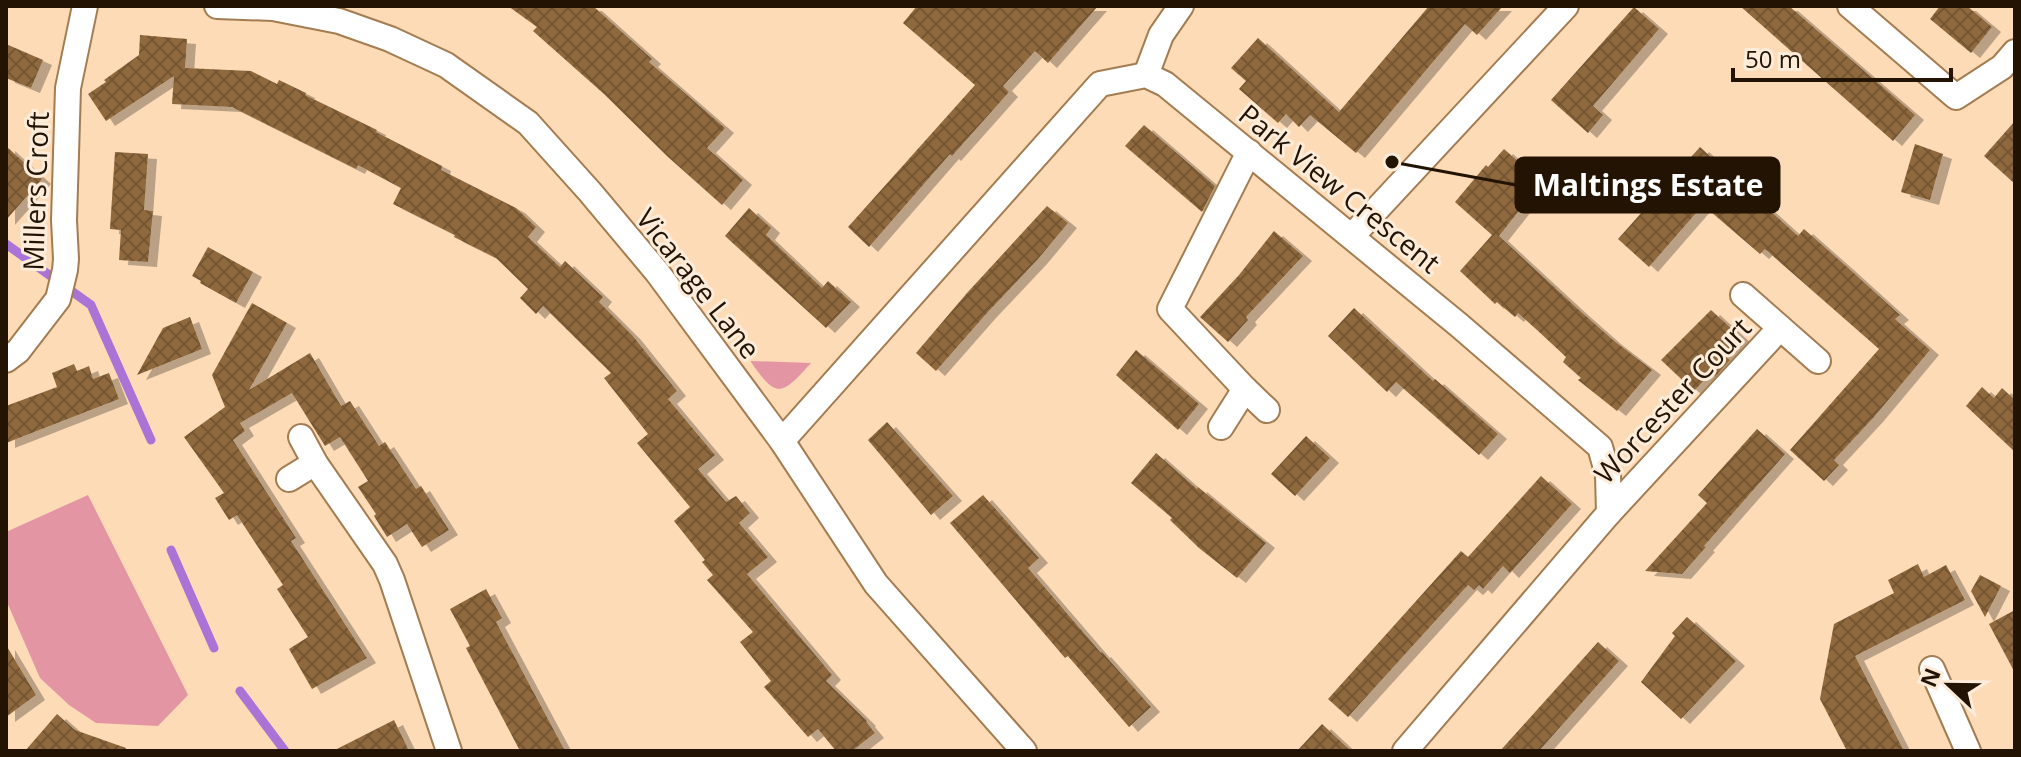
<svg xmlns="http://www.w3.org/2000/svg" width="2021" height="757" font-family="'Open Sans',sans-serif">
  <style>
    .green { fill: #e495a3 }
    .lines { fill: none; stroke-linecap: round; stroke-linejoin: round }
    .stream { stroke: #a974d5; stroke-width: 9 }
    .building { fill: url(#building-cross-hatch); filter: url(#shadow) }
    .minor-casing { stroke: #a37c51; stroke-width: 28 }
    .minor { stroke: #fff; stroke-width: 24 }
    .labels { text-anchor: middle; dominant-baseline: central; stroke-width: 6; stroke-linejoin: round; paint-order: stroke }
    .street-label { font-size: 28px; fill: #221303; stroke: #fdecda }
    .leader { fill: none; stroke: #221303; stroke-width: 3 }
    .callout-dot { fill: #221303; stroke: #fdecda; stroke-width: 3 }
    .callout { fill: #221303; stroke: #221303; stroke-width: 3 }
    .callout-label { font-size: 30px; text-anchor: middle; font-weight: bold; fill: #fff }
  </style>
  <defs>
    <pattern id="building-cross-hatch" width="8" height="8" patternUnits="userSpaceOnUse" patternTransform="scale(2)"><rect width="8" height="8" fill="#8f693e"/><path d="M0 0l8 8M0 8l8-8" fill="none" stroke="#745532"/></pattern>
    <filter id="shadow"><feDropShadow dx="9" dy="5" stdDeviation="0" flood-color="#0004"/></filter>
  </defs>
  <rect width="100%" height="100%" fill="#fddbb7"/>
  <g class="green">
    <path d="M751 362V361L811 363C782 395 777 400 751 362Z"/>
    <polygon points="88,495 188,695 158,726 96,723 69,705 40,678 6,600 6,532"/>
  </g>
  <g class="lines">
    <g class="stream">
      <polyline points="6,244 91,305 151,440"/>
      <polyline points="171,550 214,648"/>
      <polyline points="240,691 285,751"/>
    </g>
  </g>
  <g class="building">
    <polygon points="508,6 593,6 652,59 649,62 725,128 707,148 743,180 722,205 668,157 604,94 533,31 537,27"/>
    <polygon points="917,6 1098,6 1048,63 1035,51 1003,86 1009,92 952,156 950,154 869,247 848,227 975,85 903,23"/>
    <polygon points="1429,6 1503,6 1477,35 1465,24 1356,153 1310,115 1299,127 1286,114 1278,123 1239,89 1246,81 1231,68 1258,38 1339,112"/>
    <polygon points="1740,6 1789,6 1915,115 1893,141"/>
    <polygon points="1940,6 1967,6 1992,27 1971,53 1930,19"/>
    <polygon points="1634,7 1659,29 1593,106 1603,115 1588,133 1551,100"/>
    <polygon points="140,35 187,39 185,68 251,71 277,84 279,80 306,93 305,95 377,130 376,132 442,166 441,170 516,208 536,227 528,237 560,267 565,261 603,297 599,302 632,335 677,391 668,399 715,455 698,469 726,502 736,496 750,513 739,523 768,557 747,574 827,669 832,675 826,681 867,721 866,722 875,733 852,751 836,751 818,729 808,737 764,687 771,681 740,642 753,632 707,580 713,575 702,562 705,560 674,521 690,507 637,443 648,434 604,378 611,373 543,306 536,314 520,298 528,289 496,258 454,237 455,235 393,204 401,188 358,165 356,169 232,107 172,104 174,76 106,121 88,94 106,82 104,80 139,55"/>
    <polygon points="6,44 43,60 31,88 6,78"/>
    <polygon points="2015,121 2015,184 1984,156"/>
    <polygon points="1144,125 1215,186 1202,212 1125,146"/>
    <polygon points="1915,144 1943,154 1930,200 1901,192"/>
    <polygon points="6,146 42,179 6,220"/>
    <polygon points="1700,147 1798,236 1804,229 1846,266 1900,315 1895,319 1930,350 1874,417 1834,460 1839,465 1824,481 1790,450 1879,349 1765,249 1760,254 1703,205 1649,267 1618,239"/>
    <polygon points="1504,149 1535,176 1518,195 1526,202 1499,236 1579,310 1613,340 1652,370 1617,411 1578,380 1581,378 1563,362 1566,357 1537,330 1518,313 1515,317 1497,302 1495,304 1460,271 1492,235 1455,202 1486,165 1488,167"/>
    <polygon points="115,152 148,154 144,210 153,211 148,262 119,260 121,230 110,229"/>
    <polygon points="1047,206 1068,223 1038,259 987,313 936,371 916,353 967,293"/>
    <polygon points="749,208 771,228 766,235 822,288 828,281 851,302 826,328 725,236"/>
    <polygon points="1274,231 1303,256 1246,317 1248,320 1228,342 1200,317 1239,275"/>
    <polygon points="208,247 253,272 236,303 200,283 201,281 192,276"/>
    <polygon points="252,303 287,323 249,390 310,353 341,406 350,401 379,446 385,442 416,489 421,486 449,530 422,547 407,524 387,537 374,516 376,514 358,487 368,481 340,437 325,446 292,393 240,423 245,431 233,440 296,538 291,541 367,658 312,689 289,649 308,637 277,589 283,585 237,515 229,520 215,498 224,493 184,437 225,407 212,375"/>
    <polygon points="1354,308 1433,381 1435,379 1498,434 1479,455 1396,382 1387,392 1328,336"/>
    <polygon points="1711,310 1742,338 1725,356 1730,360 1715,377 1711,373 1694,391 1661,360"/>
    <polygon points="190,317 202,349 137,375 163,328"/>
    <polygon points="1136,350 1199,404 1178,430 1116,375"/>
    <polygon points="74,364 77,371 89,366 93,379 109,373 119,399 6,443 6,406 57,387 52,373"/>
    <polygon points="1982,387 1994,398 2002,388 2015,400 2015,452 1966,406"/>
    <polygon points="887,422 953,496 931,515 868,440"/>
    <polygon points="1757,429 1785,454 1704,546 1706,547 1682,574 1645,571 1707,503 1698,495"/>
    <polygon points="1306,436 1330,458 1295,496 1271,474"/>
    <polygon points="1156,453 1197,489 1198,487 1266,543 1237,578 1199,548 1170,520 1172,518 1131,483"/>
    <polygon points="1541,476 1572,504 1510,573 1503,566 1483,589 1479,585 1474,590 1468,585 1348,717 1328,699 1461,551 1468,557"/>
    <polygon points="983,495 1039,558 1028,568 1101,653 1102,652 1151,707 1129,727 1068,656 1065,658 950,523"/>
    <polygon points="1918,564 1924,577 1946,565 1965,600 1855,656 1904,751 1847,751 1820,699 1834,624 1894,593 1888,580"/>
    <polygon points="1980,575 2001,586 1985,617 1971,591"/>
    <polygon points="486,589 502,618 496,622 565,751 520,751 466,648 470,646 450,609"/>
    <polygon points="2015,610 2015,673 1989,624"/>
    <polygon points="1687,617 1736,661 1681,719 1641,682 1675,636 1672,633"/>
    <polygon points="1598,642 1619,661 1554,734 1539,751 1500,751"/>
    <polygon points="6,645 36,695 6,717"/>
    <polygon points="57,714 75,730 126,748 125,751 25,751"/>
    <polygon points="394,720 409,751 333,751"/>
    <polygon points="1322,724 1351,751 1297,751"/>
  </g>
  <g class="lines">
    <defs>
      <g id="minor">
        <polyline points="217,6 273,8 339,21 390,39 446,65 528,123 590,192 657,272 782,441 876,584 1024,751"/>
        <polyline points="1850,6 1956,97 2002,67 2015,52"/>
        <polyline points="1146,75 1161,35 1181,6"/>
        <polyline points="1249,152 1170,309 1245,389 1267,410"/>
        <polyline points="1352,236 1566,6"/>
        <polyline points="1743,295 1818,361"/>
        <polyline points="6,360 18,351 58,299 65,270 66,259 64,220 68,88 85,6"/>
        <polyline points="1221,427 1245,389"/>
        <polyline points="301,437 315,463 385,564 392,580 449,751"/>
        <polyline points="782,441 1100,84 1146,75 1165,84 1460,326 1600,447 1608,475 1609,513 1405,751"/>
        <polyline points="289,479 315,463"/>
        <polyline points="1609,513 1780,328"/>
        <polyline points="1932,669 1968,751"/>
      </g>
    </defs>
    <use href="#minor" class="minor-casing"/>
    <use href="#minor" class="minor"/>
  </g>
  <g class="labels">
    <g class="street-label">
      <text transform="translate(1340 188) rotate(39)">Park View Crescent</text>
      <text transform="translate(35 191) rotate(-88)">Millers Croft</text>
      <text transform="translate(699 283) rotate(52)">Vicarage Lane</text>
      <text transform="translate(1672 400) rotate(-47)">Worcester Court</text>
    </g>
  </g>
  <path class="leader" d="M1392 162L1516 185"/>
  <circle class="callout-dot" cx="1392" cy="162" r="8"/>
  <rect class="callout" x="1516" y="158" width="263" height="54" rx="8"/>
  <g class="callout-label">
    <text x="1648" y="196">Maltings Estate</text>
  </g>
  <rect width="2021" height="757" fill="none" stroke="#221303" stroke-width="16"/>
  <g transform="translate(1949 685) rotate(292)" stroke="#fdecda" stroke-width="6" paint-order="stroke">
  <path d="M0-6L14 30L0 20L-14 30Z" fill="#221303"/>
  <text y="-12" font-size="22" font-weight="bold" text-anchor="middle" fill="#221303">N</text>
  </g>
  <path d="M1733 68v12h218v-12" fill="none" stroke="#221303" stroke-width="4"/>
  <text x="1745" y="68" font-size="24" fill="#221303" stroke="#fdecda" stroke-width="6" paint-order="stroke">50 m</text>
</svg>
